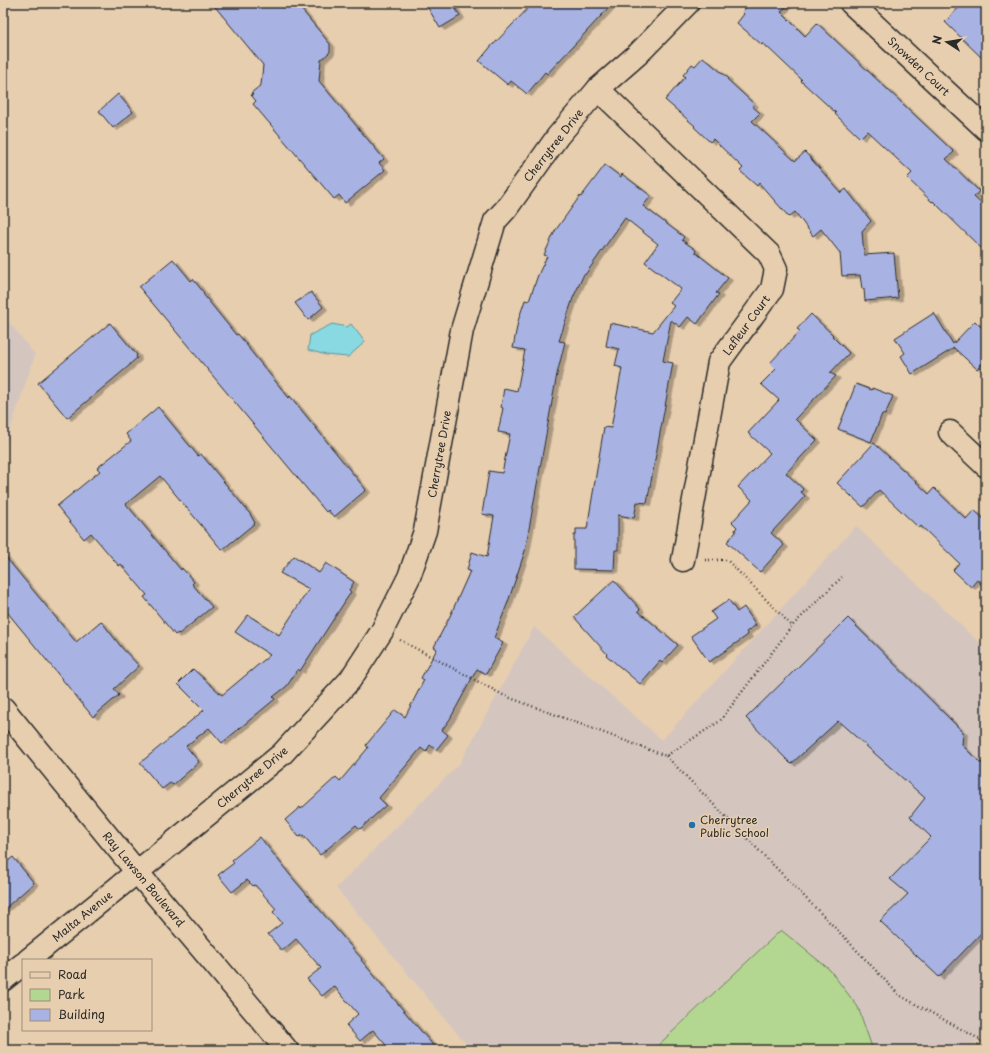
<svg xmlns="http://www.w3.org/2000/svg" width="989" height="1053" font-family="'Playpen Sans',sans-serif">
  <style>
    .built { fill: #d4c6bf }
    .green { fill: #b3d690; stroke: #6f805e }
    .water { fill: #88d9e1; stroke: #639398 }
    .building { fill: #a8b3e3; stroke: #2b2b2b; filter: url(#shadow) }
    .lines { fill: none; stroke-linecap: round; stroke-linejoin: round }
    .street-casing { stroke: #2b2b2b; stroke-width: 25 }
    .secondary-casing { stroke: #2b2b2b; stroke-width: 25 }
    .path { stroke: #2b2b2b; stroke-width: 2.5; stroke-dasharray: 1 3; stroke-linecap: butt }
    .street { stroke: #e7ceaf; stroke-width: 22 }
    .secondary { stroke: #e7ceaf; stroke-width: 22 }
    .poi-dot { fill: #1f6fb2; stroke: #e7ceaf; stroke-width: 1.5 }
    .labels { text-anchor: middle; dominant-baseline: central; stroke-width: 3; stroke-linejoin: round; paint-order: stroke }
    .street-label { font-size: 11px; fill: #2b2b2b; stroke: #e7ceaf }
    .poi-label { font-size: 11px; fill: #2b2b2b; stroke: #e7ceaf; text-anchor: start }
  </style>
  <defs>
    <filter id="shadow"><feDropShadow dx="4.5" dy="2.5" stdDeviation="0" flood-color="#0004"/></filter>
  </defs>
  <rect width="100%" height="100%" fill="#e7ceaf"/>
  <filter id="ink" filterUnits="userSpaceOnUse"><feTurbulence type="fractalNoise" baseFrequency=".025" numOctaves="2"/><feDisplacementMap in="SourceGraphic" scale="8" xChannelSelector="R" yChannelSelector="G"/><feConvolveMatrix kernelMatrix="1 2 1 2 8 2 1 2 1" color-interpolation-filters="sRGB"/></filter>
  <g filter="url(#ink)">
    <g class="built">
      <polygon points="3,314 35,355 3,451"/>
      <polygon points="856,526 986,649 986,1024 971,1050 471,1050 336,888 460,763 534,627 662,740"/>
    </g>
    <polygon class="green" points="781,930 829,969 858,1007 873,1050 653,1050"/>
    <polygon class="water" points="332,324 347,327 351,324 365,342 348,357 326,355 308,350 310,335"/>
    <g class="building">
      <polygon points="212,3 296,3 330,44 330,52 321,60 319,81 384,159 379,163 385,170 345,203 339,195 334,199 253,104 256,101 251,95 253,94 251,93 261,85 263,65"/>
      <polygon points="425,3 452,3 460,16 440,28"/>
      <polygon points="533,3 613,3 547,74 545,72 527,94 511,81 508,85 479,61 493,44 494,44"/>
      <polygon points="750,3 789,3 781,12 805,36 817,23 954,152 946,159 979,191 974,197 986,208 986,253 933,201 932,202 907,178 912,173 867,131 860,138 835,114 836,113 801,81 802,80 763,43 762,45 737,23 744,14 742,12"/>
      <polygon points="963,3 986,3 986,62 945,22"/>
      <polygon points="703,57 728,78 727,79 754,104 752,106 760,113 752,121 795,161 805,152 841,193 846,189 871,221 862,231 864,255 894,253 898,298 865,301 864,289 862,289 860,275 842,276 840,253 821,229 813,236 795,212 789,217 759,183 757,186 740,171 743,168 713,139 710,142 694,127 695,126 665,100 685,77 683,75 692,64 695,66"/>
      <polygon points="118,94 133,112 113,128 99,111"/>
      <polygon points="605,165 621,177 622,174 651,196 643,206 684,237 682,240 696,250 695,252 728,278 716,293 719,294 697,324 688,317 680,327 671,320 663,361 673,363 647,503 637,502 634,518 618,515 618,550 615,550 614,570 574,569 574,535 576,535 576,529 587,529 604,427 611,428 622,368 615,366 619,349 606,346 610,323 653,332 674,306 670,303 681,289 645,262 658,244 625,218 585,275 584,274 573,298 559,341 565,342 557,374 525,551 508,602 494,638 503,643 486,674 477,669 450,719 442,730 448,735 436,750 430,745 426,752 421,748 379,798 386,805 360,829 356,825 320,855 303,835 299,837 285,820 300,807 301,809 336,777 340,781 368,748 366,745 395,710 405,717 424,680 421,678 437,649 434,647 450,616 470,571 467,570 472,552 487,557 494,516 482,514 489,471 502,473 510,434 498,432 503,408 501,407 504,388 517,391 525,350 513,348 518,321 525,300 529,301 538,275 547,256 544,255 555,231 580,196 581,197"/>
      <polygon points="173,259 191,281 193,279 204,293 203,294 236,335 238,334 249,348 249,349 289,398 290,396 366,490 334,517 328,510 326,512 139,287"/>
      <polygon points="311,292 323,307 308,320 295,303"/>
      <polygon points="934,313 953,344 975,321 986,332 986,359 977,369 954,348 912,374 901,356 905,353 895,338"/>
      <polygon points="811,314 833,335 832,336 849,353 830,373 836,376 795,419 817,440 786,473 803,489 801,492 805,496 771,533 784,545 760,572 727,542 736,532 735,530 737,527 732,522 752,500 738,487 770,453 748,433 779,400 761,384 776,369 770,363 800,331 797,329"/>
      <polygon points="110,323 137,355 136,356 137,358 130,364 130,365 67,418 38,383"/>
      <polygon points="856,384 872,390 872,388 893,396 885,415 882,414 871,442 838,429"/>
      <polygon points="158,407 198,456 201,454 250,514 255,523 222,550 160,476 126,504 181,570 182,568 194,582 192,584 212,607 179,634 178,633 175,635 144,597 147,595 121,564 119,566 91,533 84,539 57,506 100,471 97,468 131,441 126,434"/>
      <polygon points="874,443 929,494 934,488 966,519 974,510 986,521 986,588 977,580 971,587 953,570 959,563 921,526 919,528 879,490 863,507 837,483"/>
      <polygon points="3,554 76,642 101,621 122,648 139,666 114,689 119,695 93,717 3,607"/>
      <polygon points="294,556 319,573 326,563 354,582 349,590 351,592 300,671 298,669 287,686 273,697 275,699 222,743 209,728 186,746 199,762 173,785 170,783 162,789 140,763 204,710 178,684 193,669 222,695 270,655 235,632 248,615 279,635 309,589 280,573"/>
      <polygon points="614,580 640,609 638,611 678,645 662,663 660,661 640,684 606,655 607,654 574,617"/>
      <polygon points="729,600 737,612 744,607 756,625 746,632 748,635 709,662 691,636 716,619 711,612"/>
      <polygon points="848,618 963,732 962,745 980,763 986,763 986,928 939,977 880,921 908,894 890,879 931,837 910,817 925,798 838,721 791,764 746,718"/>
      <polygon points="260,837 290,875 354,950 362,959 361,960 437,1050 390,1050 373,1030 360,1041 346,1025 358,1014 334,986 322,996 307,979 321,968 296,939 282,951 268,934 282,923 273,912 276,909 255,885 253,886 247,880 232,892 218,875 234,863 232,860"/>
      <polygon points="13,857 34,883 3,910 3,865"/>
    </g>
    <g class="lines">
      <defs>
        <g id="street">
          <polyline points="851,3 986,129"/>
          <polyline points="598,89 769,254 776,269 772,289 719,362 683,560"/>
          <polyline points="950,432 986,466"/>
          <polyline points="137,872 282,754 350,680 382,631 409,577 425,531 462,330 495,221 506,209 558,136 598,89 638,54 688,3"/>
        </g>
        <g id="secondary">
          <polyline points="3,708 137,872 287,1050"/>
          <polyline points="28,960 137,872"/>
          <polyline points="3,980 23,964"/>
        </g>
      </defs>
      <use href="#street" class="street-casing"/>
      <use href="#secondary" class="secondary-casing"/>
      <g class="path">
        <polyline points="705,560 727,560 792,626 842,577"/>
        <polyline points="400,640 505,696 666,756 720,721 792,626"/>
        <polyline points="666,756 848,941 899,995 981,1040 975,1050"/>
      </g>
      <use href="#street" class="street"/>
      <use href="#secondary" class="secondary"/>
    </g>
  </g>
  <circle class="poi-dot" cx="692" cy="825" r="4"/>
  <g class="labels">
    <g class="street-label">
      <text transform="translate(919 66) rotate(43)">Snowden Court</text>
      <text transform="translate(553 145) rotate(-52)">Cherrytree Drive</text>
      <text transform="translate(746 325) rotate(-54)">Lafleur Court</text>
      <text transform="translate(439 454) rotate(-80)">Cherrytree Drive</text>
      <text transform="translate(252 777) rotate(-40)">Cherrytree Drive</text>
      <text transform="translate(144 879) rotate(50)">Ray Lawson Boulevard</text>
      <text transform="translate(82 916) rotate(-39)">Malta Avenue</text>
    </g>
    <g class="poi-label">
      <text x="700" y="819">Cherrytree<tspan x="700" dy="13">Public School</tspan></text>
    </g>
  </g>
  <rect width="989" height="1053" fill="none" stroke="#e7ceaf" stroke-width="16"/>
  <rect x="8" y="8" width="973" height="1037" fill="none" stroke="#2b2b2b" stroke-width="1.5" filter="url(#ink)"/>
  <rect x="22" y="959" width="130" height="72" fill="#e7ceaf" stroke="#9c8d7a"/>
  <rect x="30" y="972" width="20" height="6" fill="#e7ceaf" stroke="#9c8d7a"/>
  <text x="58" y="979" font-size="12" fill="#2b2b2b">Road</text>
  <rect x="30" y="989" width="20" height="12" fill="#b3d690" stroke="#9c8d7a"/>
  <text x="58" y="999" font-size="12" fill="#2b2b2b">Park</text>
  <rect x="30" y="1009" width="20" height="12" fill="#a8b3e3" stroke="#9c8d7a"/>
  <text x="58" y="1019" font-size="12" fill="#2b2b2b">Building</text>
  <g transform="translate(947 42) rotate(282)" stroke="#e7ceaf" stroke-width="3" paint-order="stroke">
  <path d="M0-3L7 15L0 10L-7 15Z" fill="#2b2b2b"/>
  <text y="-6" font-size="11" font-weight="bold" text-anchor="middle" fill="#2b2b2b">N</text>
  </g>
</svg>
